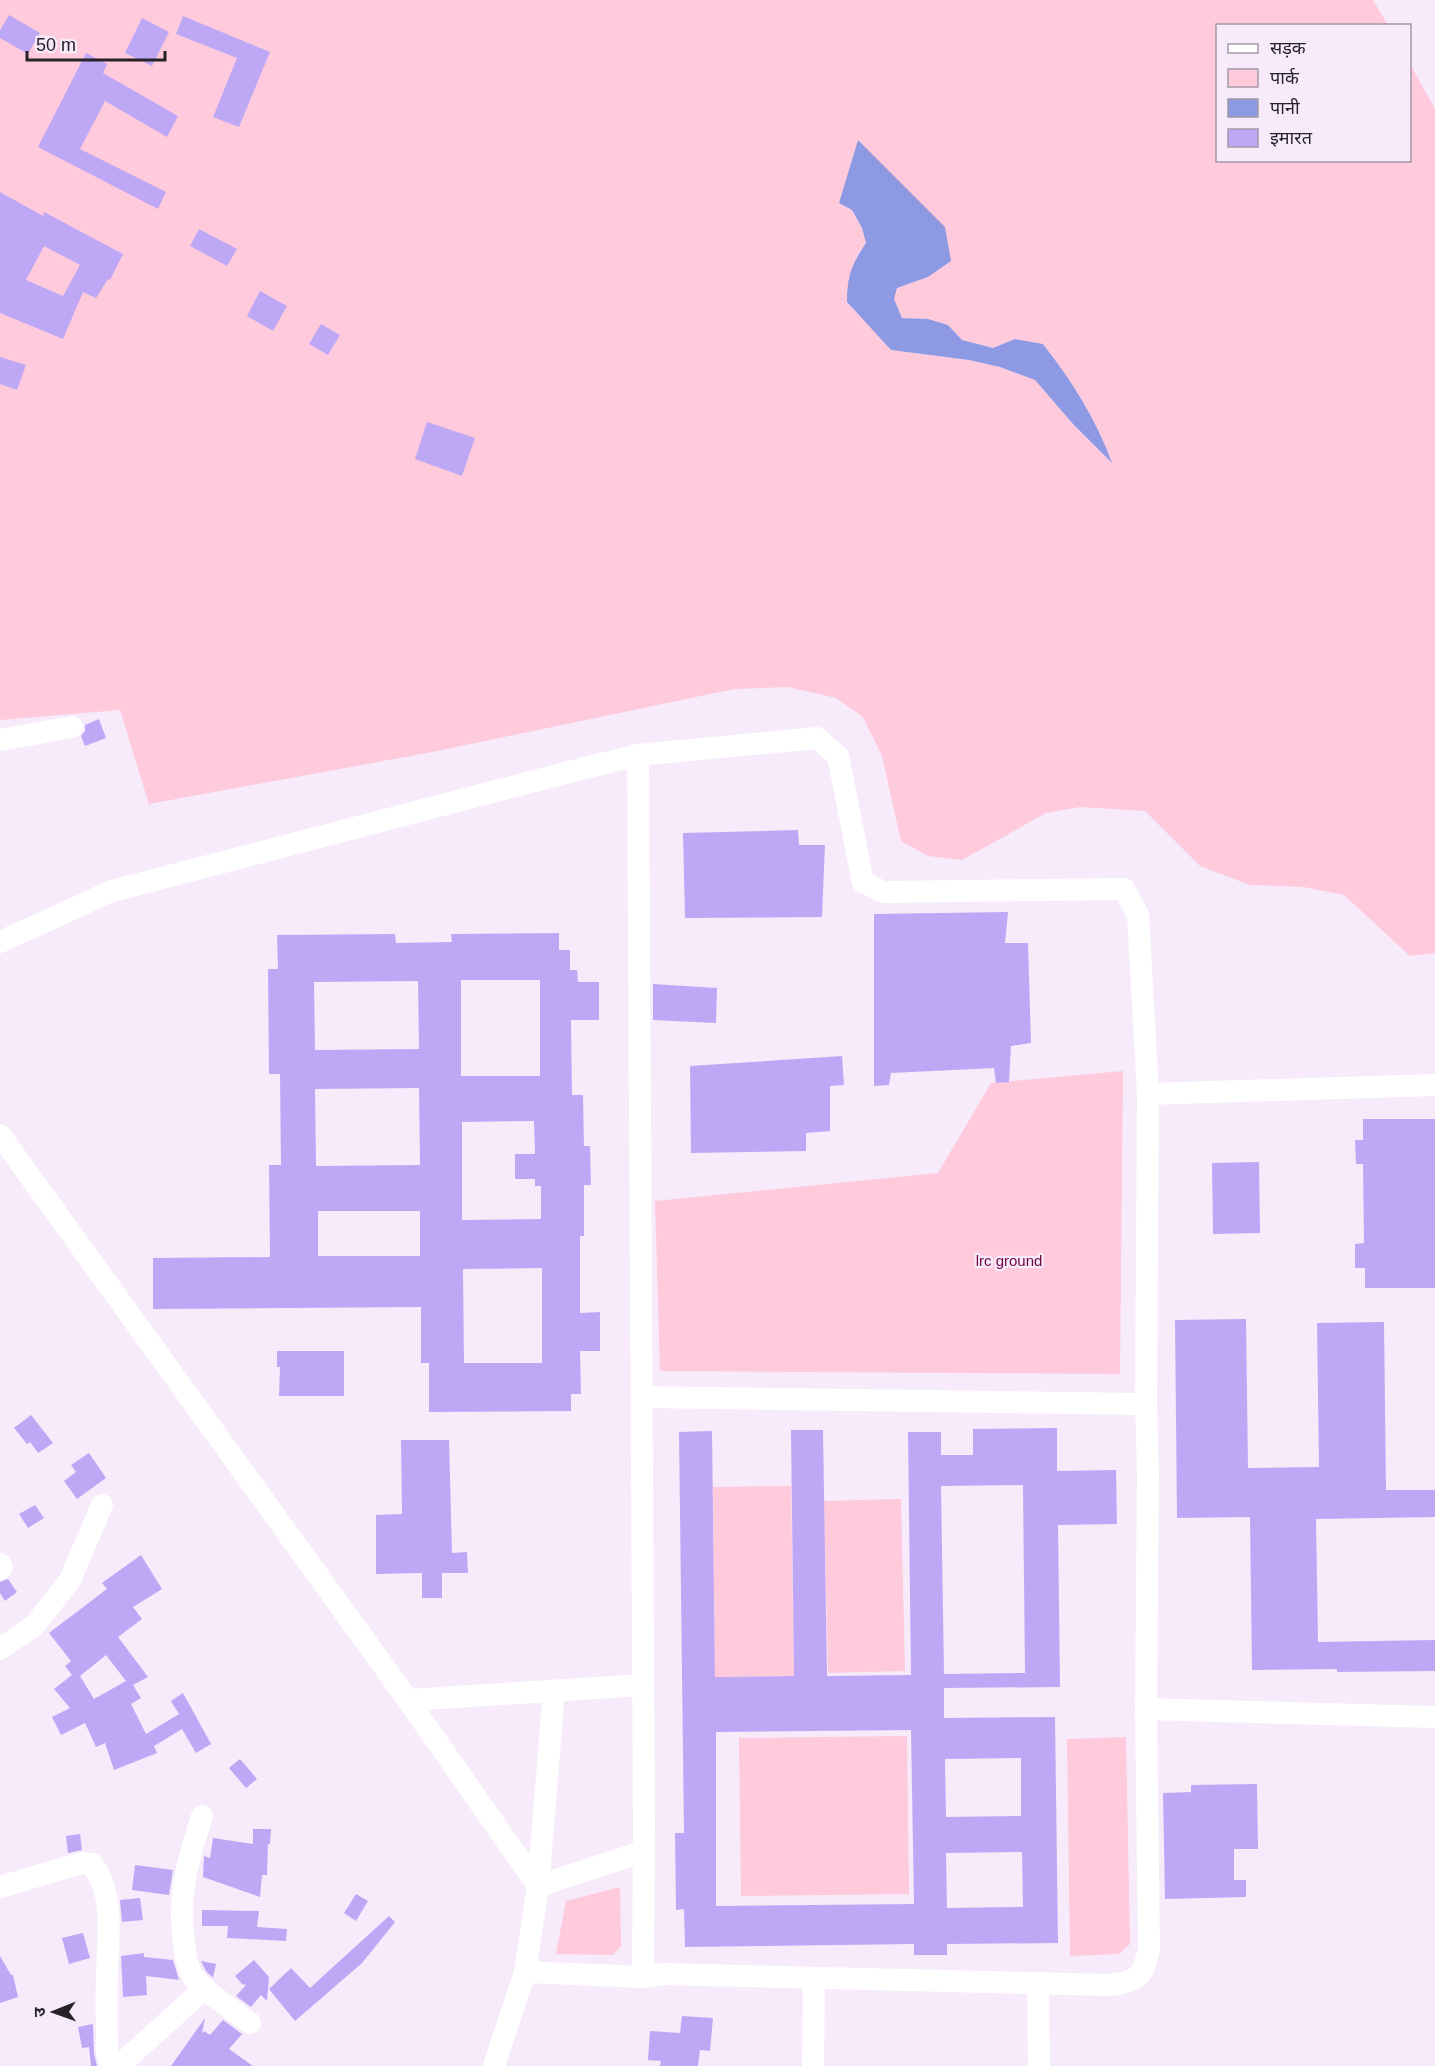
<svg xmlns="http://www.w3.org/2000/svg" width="1435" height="2066" font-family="Helvetica,'Noto Sans Devanagari',sans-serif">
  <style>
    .green { fill: #fecadc; fill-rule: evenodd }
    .water { fill: #8e99e4 }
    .building { fill: #bea8f5; fill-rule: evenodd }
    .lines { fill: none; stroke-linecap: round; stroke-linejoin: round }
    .minor { stroke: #fff; stroke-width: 22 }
    .labels { text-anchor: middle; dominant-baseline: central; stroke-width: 4.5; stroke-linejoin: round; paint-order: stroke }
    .park-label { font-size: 15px; fill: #6f063e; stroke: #f6eafb }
  </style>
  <rect width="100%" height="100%" fill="#f6eafb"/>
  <g class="green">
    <path d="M0 0H1373L1388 25 1218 26V160H1410V64L1435 109V953L1410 956 1344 895 1304 887 1250 885 1200 866 1145 811 1080 807 1046 813 962 860 928 856 901 841 882 756 863 717 836 698 788 687 734 689 432 752 149 804 120 710 0 720ZM858 141 928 277 897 288 893 298 902 318 928 319 948 325 962 340 993 348 1015 339 1043 344C1071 380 1096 418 1111 462L1073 424 1035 380 1000 367 969 360 891 350 847 302 857 255 866 243 862 228 852 210 839 203Z"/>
    <polygon points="1123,1071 1120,1374 660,1371 655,1201 938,1173 991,1083"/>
    <polygon points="791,1486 794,1676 715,1677 713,1487"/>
    <polygon points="901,1499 905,1671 828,1673 824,1501"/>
    <polygon points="907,1736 909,1894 741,1896 739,1738"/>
    <polygon points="1126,1737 1130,1944 1119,1954 1070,1956 1067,1739"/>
    <polygon points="620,1887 621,1946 613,1955 556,1954 566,1901"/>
  </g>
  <path class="water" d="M858 140 945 227 951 261 928 277 897 288 894 299 902 318 928 319 948 325 962 340 993 348 1015 339 1043 344C1072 381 1096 419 1112 463L1073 424 1035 380 1000 367 969 360 891 350 847 302C847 277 852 263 866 243L862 228 852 210 839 203Z"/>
  <g class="building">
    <polygon points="9,15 40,33 28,54 0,38 0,30"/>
    <polygon points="183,16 270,52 239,127 213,117 237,58 176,34"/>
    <polygon points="142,18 169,32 152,66 125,53"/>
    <polygon points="86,53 107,64 103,73 178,116 167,137 105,101 80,149 166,192 158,209 38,147"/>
    <path d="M0 192 43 216 44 212 123 254 110 280 108 279 96 298 83 292 63 339 0 313ZM44 246 80 265 63 296 26 280Z"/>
    <polygon points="199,229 237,249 227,266 190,246"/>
    <polygon points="260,291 287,306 273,331 247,316"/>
    <polygon points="321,324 340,335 328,355 309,344"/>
    <polygon points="0,357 26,365 17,390 0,384"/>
    <polygon points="427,422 475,438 462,476 415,459"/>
    <polygon points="99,719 106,738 85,746 81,736 85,731 85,725"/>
    <polygon points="798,830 799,845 825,845 822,917 685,918 683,833"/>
    <polygon points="1008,912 1005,943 1028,943 1031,1043 1011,1046 1009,1082 996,1083 994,1068 891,1073 889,1085 874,1086 874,914"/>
    <path d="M559 933V950H570V970H577L578 982H599V1020H571L572 1095H583L584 1146H590L591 1185H584V1236H580V1313L600 1312V1351H580L581 1394H571V1411L429 1412V1363H421V1307L153 1309V1258L270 1257 269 1165H281L280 1074H269L268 969H278L277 935 395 934 396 943 452 942 451 934ZM461 980H540V1076H461ZM418 981 419 1049 315 1050 314 982ZM419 1088 420 1165 316 1166 315 1089ZM534 1121 535 1154H515V1179H535V1186H541V1219L462 1220V1122ZM318 1211H420V1256H318ZM542 1268V1363H464L463 1269Z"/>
    <polygon points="653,984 717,988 716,1023 653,1020"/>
    <polygon points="842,1056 844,1085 830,1086 830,1131 806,1133 806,1151 691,1153 690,1066"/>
    <polygon points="1363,1119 1435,1119 1435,1288 1365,1288 1365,1268 1355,1268 1355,1244 1364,1243 1363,1164 1356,1164 1355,1140 1363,1140"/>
    <polygon points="1259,1162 1260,1233 1213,1234 1212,1163"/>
    <polygon points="1246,1319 1248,1468 1319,1467 1317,1323 1384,1322 1386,1490 1435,1490 1435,1517 1316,1519 1318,1642 1435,1640 1435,1671 1337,1672 1337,1669 1252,1670 1250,1517 1177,1518 1175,1320"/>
    <polygon points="277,1351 344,1351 344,1396 279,1396 280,1367 277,1367"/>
    <polygon points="31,1415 53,1443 38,1453 30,1442 27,1444 14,1428"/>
    <path d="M1057 1428V1471L1116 1470 1117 1524 1058 1525 1060 1687 944 1688V1718L1055 1717 1058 1943 947 1944V1955H914V1944L685 1947 684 1909 676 1910 675 1833H684L679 1432 712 1431 715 1677 794 1676 791 1430H823L827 1676 911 1675 908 1432H941V1455H973V1429ZM1023 1485 1025 1673 944 1674 941 1486ZM911 1730 914 1904 716 1906V1732ZM1021 1758V1816L946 1817 945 1759ZM1022 1852 1023 1907 947 1908 946 1853Z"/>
    <polygon points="401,1440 449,1440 452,1553 467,1552 468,1573 442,1573 442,1598 422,1598 422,1573 376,1574 376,1515 402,1514"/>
    <polygon points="89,1453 106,1478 77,1499 64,1481 76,1472 71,1465"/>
    <polygon points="35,1505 44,1518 28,1528 19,1514"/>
    <path d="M141 1555 162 1589 133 1607 142 1619 118 1637 148 1677 133 1685 141 1698 131 1704 146 1734 179 1714 171 1701 183 1693 211 1744 196 1753 182 1729 154 1746 157 1753 114 1770 105 1743 96 1747 85 1723 61 1735 52 1717 70 1708 54 1689 72 1675 65 1666 71 1661 49 1633 107 1589 102 1583ZM106 1655 126 1681 94 1699 80 1676Z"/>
    <polygon points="8,1579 17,1592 5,1601 0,1593 0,1582"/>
    <polygon points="240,1759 257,1779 246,1788 229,1768"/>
    <polygon points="1257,1784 1258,1849 1234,1849 1234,1880 1246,1880 1246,1897 1165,1899 1163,1793 1191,1792 1191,1785"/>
    <polygon points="253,1829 271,1829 270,1844 268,1844 267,1875 262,1875 260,1897 203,1877 204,1856 210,1858 213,1838 253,1844"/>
    <polygon points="80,1834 82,1850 68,1853 66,1836"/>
    <polygon points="135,1865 173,1870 169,1895 132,1890"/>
    <polygon points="356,1894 368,1901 356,1921 344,1913"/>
    <polygon points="140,1898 143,1920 122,1922 120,1900"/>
    <polygon points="202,1910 259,1911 257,1927 287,1929 286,1941 227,1938 228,1926 202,1926"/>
    <polygon points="389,1916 395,1922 362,1963 295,2021 269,1989 291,1968 310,1988"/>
    <polygon points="83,1933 90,1958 69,1964 62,1938"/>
    <polygon points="144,1953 144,1957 173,1960 179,1980 146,1976 147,1995 123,1997 121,1956"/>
    <polygon points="0,1956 11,1975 13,1975 18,1997 0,2003"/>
    <polygon points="254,1960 269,1977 267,2001 261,1995 251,2007 236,1996 246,1985 242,1984 235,1976"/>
    <polygon points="201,1961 216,1964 213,1978 206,1971"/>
    <polygon points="682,2016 713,2018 710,2051 700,2050 698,2066 660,2066 661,2061 648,2060 650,2031 680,2033"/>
    <polygon points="205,2018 202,2033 204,2031 210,2035 223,2020 242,2034 229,2049 253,2066 171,2066"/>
    <polygon points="93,2024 94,2053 97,2066 91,2066 89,2047 82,2048 78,2027"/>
  </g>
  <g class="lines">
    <g class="minor">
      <polyline points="0,740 72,727"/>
      <polyline points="638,755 644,1826 643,1977"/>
      <path d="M0 942 112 891 581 769 638 755 817 738 838 756 863 882 883 892 1124 889 1138 915 1148 1094 1146 1404 1148 1474 1146 1709 1149 1949C1143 1977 1139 1981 1110 1985L663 1974 643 1977 525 1972"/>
      <polyline points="1148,1094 1435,1085"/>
      <polyline points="0,1135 408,1700 538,1886 642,1852"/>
      <polyline points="642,1397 1146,1404"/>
      <polyline points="0,1564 2,1567 0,1569"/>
      <polyline points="0,1649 34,1626 70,1580 102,1505"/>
      <polyline points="408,1700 643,1685"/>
      <polyline points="1146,1709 1435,1717"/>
      <path d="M202 1816C188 1861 177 1893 184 1942 185 1952 186 1964 191 1973 198 1988 236 2012 250 2023"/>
      <path d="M0 1887 82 1863 92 1864C115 1894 108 1938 107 1973 106 2000 107 2027 107 2053L109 2060 114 2065 121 2064 205 1988"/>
      <polyline points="1038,1983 1039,2066"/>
      <polyline points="494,2066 525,1972 538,1886 554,1691"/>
      <polyline points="813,2066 814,1978"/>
    </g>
  </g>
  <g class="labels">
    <g class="park-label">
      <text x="1009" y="1260">lrc ground</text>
    </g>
  </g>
  <rect x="1216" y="24" width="195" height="138" fill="#f6eafb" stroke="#a39aa7" stroke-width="1.5"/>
  <rect x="1228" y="44" width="30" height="9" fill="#ffffff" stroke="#a39aa7" stroke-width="1.5"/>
  <text x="1270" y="54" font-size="18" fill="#262228">सड़क</text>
  <rect x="1228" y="69" width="30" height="18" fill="#fecadc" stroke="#a39aa7" stroke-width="1.5"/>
  <text x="1270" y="84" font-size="18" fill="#262228">पार्क</text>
  <rect x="1228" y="99" width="30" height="18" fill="#8e99e4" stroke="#a39aa7" stroke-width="1.5"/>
  <text x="1270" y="114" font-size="18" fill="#262228">पानी</text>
  <rect x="1228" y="129" width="30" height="18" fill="#bea8f5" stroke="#a39aa7" stroke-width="1.5"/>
  <text x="1270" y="144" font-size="18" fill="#262228">इमारत</text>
  <g transform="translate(54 2012) rotate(269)" stroke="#f6eafb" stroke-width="4.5" paint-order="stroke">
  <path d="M0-4.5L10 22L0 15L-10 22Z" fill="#262228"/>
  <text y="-9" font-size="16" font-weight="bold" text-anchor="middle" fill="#262228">उ</text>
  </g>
  <path d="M27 51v9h138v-9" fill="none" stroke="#262228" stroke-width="3"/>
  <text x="36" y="51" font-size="18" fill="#262228" stroke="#f6eafb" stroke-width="4.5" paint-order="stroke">50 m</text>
</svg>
